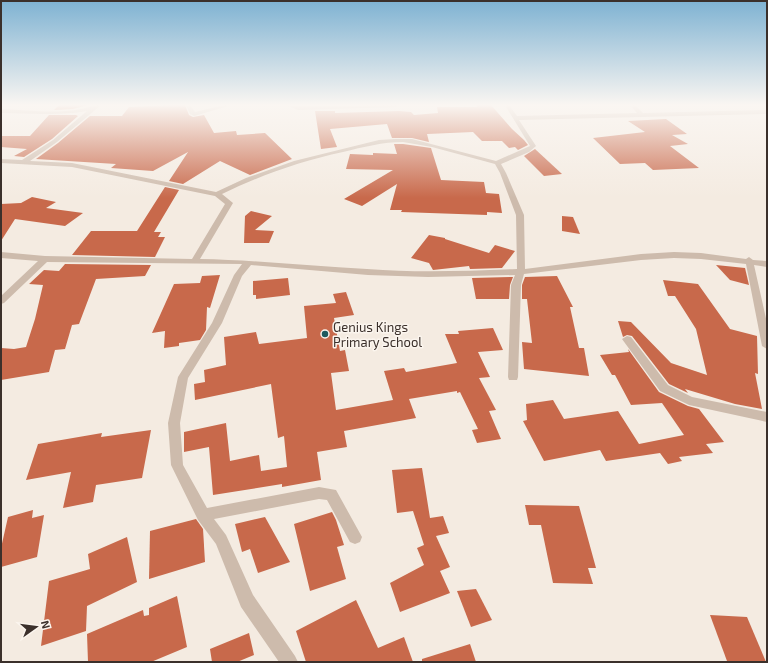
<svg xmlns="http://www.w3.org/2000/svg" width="768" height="663" font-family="'Exo 2',sans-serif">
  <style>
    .building { fill: #c8694b }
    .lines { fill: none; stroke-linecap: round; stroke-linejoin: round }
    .minor { fill: #cdbbac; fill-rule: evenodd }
    .poi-dot { fill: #1f5a5e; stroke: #fbf5ee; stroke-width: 1.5 }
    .labels { text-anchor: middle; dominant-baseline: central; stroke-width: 3; stroke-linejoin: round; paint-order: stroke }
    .poi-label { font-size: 13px; fill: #3b302b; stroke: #fbf5ee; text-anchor: start }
  </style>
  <rect width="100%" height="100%" fill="#f4ebe1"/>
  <g class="building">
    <polygon points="59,105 88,105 73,109 54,110"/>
    <polygon points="171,105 185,105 189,115 193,117 204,115 214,133 236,131 237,135 265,133 292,159 250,175 220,161 183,184 169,181 188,152 153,171 111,168 116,164 36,159 58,143 90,116 122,116 129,107"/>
    <polygon points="476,105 491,105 512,129 524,140 528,145 518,150 515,147 509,148 502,141 482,141 473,132 427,134 429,142 412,138 392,138 387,124 330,129 337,147 321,149 315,111 335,111 335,113 399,111 411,112 414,115 438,113 437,107 477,107"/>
    <polygon points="49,115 78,115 76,116 78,116 52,139 24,157 14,156 27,149 1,147 1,136 30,136"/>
    <polygon points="666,119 687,134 672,135 688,144 670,146 699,168 653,170 645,163 620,164 593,138 645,132 628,121"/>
    <polygon points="394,144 403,144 431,148 441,180 484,182 486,193 499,194 502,213 487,212 487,215 401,212 402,210 390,210 397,184 362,206 344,199 393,170 346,169 350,154 373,155 373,153 397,154"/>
    <polygon points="535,149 562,174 544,176 524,156"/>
    <polygon points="165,187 179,190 154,232 161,232 158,237 165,237 155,257 72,255 91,231 137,231"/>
    <polygon points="32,197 56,202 46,208 83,213 65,226 15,219 1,241 1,204 21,203"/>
    <polygon points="251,211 272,216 255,230 274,231 269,243 244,243 245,216"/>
    <polygon points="562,216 573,217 580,234 562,231"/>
    <polygon points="429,235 445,238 445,239 489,253 495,245 515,251 502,268 470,269 469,266 433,270 429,263 411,258"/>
    <polygon points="65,264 151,265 145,276 96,279 79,324 72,325 65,349 55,350 49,372 1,380 1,348 14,349 26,347 35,319 43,285 29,284 44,270 59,271"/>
    <polygon points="716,265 745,268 749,285 730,280"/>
    <polygon points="220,275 210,308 207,307 206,330 200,340 179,343 179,346 164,348 165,331 152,333 174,284 200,283 202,276"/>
    <polygon points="557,276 573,307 570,307 579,348 584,348 589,376 524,369 522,342 532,343 527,299 522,299 522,285 525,277"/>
    <polygon points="513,277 510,285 509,299 476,299 472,278"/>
    <polygon points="288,278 290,295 256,299 256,295 253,295 253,281"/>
    <polygon points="663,280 698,284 730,329 757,336 758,374 755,373 762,409 735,404 685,389 688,393 669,384 632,336 627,335 623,337 618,321 631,322 671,363 707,375 696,329 675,296 668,296"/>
    <polygon points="346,292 354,315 334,318 340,351 345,350 349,371 331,373 336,410 393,400 384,371 404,368 406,372 457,363 445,334 459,334 458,331 493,328 503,350 478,352 490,377 479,378 496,410 489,411 501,439 477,443 472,430 478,429 460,392 457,393 457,391 409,399 416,418 344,431 347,447 317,452 321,480 282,487 282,484 213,495 209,447 184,452 184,432 226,423 230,461 259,455 261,471 287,467 284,436 278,438 271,384 195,400 194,384 205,382 204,370 226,365 224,337 256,332 259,344 307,338 304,306 336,303 333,294"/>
    <polygon points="628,349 659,392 688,406 699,409 724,442 706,444 713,453 679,457 682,461 668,464 660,453 606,461 600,450 544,461 523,421 527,420 526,404 553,400 564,419 618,411 639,444 684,435 662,403 631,405 615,375 612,375 600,355 629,352"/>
    <polygon points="151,430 142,478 96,485 93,502 63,508 71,472 26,480 38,444 102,433 101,437"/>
    <polygon points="422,468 430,518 443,516 449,533 436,536 450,567 440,571 450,593 400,612 390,583 424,565 417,548 424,545 413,511 397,513 392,470"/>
    <polygon points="525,505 579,506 596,568 588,568 593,584 553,583 541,525 529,525"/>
    <polygon points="33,510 32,518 44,515 37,557 1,567 1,548 8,517"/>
    <polygon points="332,512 336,520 344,545 337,547 346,579 310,591 294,524"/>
    <polygon points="265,517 290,562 258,573 250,549 242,552 235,524"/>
    <polygon points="196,519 203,529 205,562 149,579 150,531"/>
    <polygon points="127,537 137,582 87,606 86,631 41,646 49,581 90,569 88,554"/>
    <polygon points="476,589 492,620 471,627 457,591"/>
    <polygon points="177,596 187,647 151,662 88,662 87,634 143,610 144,616 149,615 149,608"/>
    <polygon points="356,600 378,648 404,637 413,662 306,662 296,631"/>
    <polygon points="710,615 747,617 766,662 727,661"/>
    <polygon points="249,633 254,655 237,662 212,662 210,649"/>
    <polygon points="470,644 476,662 422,662 422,659"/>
  </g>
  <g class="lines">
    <g class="minor">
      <path d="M94 105H101L57 142 30 161 72 163 216 192 246 178 294 161 379 140 395 139H412L496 161 530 146 505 105H509L517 116 637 113 630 105H635L643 113 767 110V114L519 120 536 146 529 152 501 164 506 173 524 215 525 269 641 254 674 252 701 253 746 259 749 257 753 260 767 261V267L754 265 767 323V349L762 346 746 264 701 259 674 258 641 260 524 274 521 285 518 377 517 380H509L508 377 511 285 515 275 428 277 368 275 251 265 242 276 222 323 188 378 180 423 183 465 207 508 319 487 336 490 362 537 360 542 355 544 350 542 327 500 319 499 214 519 226 535 253 595 295 656 298 662H279L241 607 216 544 198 520 171 465 168 423 178 377 212 323 234 275 242 264 47 262 4 303 1 304V296L38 261 1 258V252L45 256 192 259 225 204 215 196 72 167 1 163V159L22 160 53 140 87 111C59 116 29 113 1 113V109C28 110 69 116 94 105ZM403 142 432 147 495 164 500 173 516 215 517 269C467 271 417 273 367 269 311 266 256 260 200 259L233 203 222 194C261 175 301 161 343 152 363 147 383 142 403 142Z"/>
      <polygon points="186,105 190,105 195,112 224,105 232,105 194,116 190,114"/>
      <polygon points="286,105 298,106 399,105 396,107 298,110"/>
      <polygon points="627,336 631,337 668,385 692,397 767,412 767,422 689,405 660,391 622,339"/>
    </g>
  </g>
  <linearGradient id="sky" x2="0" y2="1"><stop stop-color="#7eb2d2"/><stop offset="0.53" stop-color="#faf6f2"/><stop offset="1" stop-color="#faf6f2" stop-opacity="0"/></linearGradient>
  <rect width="768" height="198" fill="url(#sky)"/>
  <circle class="poi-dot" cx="325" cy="334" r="4"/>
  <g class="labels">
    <g class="poi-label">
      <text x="333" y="327">Genius Kings<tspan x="333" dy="15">Primary School</tspan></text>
    </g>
  </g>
  <rect width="768" height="663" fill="none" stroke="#3b302b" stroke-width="4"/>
  <g transform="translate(36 627) rotate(76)" stroke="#fbf5ee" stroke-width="3" paint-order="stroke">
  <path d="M0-3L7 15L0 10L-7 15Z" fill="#3b302b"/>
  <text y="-6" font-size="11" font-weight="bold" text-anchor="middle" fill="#3b302b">N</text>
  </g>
</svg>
